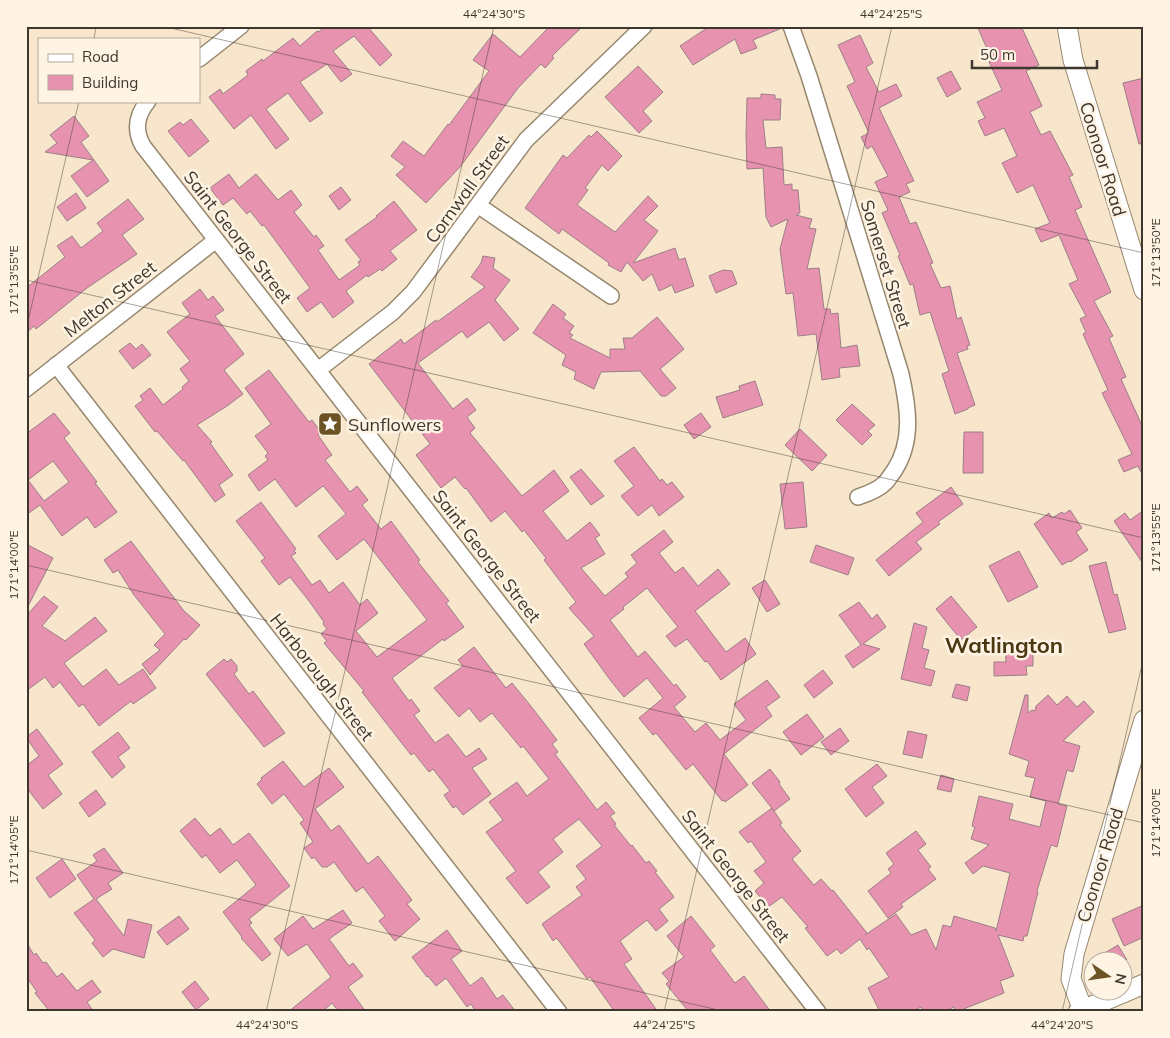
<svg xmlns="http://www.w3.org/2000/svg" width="1170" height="1038" font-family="Mulish,sans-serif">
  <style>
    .building { fill: #e793b0; stroke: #9c7e87; fill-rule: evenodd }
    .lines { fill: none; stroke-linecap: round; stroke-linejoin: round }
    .minor-casing { stroke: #96876e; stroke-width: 18 }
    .tertiary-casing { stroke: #96876e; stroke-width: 21 }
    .minor { stroke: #fff; stroke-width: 15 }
    .tertiary { stroke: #fff; stroke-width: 19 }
    .ticks { fill: none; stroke: #3e372d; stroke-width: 1; stroke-opacity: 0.45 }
    .labels { text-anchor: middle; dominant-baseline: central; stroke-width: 5; stroke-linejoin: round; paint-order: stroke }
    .street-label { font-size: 18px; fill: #3e372d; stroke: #fff4e4 }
    .poi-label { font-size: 18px; fill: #3e372d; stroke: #fff4e4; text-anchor: start }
    .district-label { font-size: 22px; font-weight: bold; fill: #4b3812; stroke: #fff4e4 }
    .neatline { fill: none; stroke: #3e372d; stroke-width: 2 }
    .ticks-label { font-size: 12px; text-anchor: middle; fill: #3e372d }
  </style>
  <rect width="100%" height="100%" fill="#f7e6cb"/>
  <g class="building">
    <polygon points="327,26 367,26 392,55 380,66 354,36 333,51 352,74 341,82 327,64 300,82 323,113 310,122 288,93 266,109 289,139 276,149 251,115 234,129 209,97 220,89 223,94 248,75 246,71 262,59 263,61 293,38 300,46 317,31 318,32"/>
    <polygon points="550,26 583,26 552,56 554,58 545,68 541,64 518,88 460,167 426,203 396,175 405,167 391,156 403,141 424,156 448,124 449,125 489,71 473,60 493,34 520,57"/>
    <polygon points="710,26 782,26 782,28 753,40 757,48 741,54 735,39 693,65 680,46"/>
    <polygon points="977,26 1021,26 1039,65 1026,71 1042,106 1030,112 1041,135 1050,131 1073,175 1069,177 1082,207 1075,210 1111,292 1094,301 1113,336 1109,338 1126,377 1121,379 1144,430 1144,478 1138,466 1124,472 1118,460 1132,454 1102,393 1108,390 1083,334 1086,332 1080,319 1086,316 1069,284 1078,280 1059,235 1041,242 1035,229 1050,223 1033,185 1017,193 1002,163 1017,156 1004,128 985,136 978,121 985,118 977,102 1002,90 989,62 992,60"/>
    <polygon points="860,35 873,63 866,67 879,92 896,84 902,96 879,108 914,181 906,184 910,192 899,197 910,224 916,222 933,263 930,264 941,288 950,286 957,319 961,317 970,345 967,346 968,349 957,353 975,405 968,408 968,409 955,414 942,374 949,371 930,312 920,315 913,284 910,285 898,256 900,255 882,213 888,210 875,182 888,176 872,146 867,149 861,137 869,133 847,86 855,82 838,45"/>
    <polygon points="638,66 663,92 643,111 652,121 639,133 605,97"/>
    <polygon points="951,71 961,89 947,97 937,78"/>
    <polygon points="1144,78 1144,143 1139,144 1123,83"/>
    <polygon points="761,94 775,95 775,99 781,99 780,120 763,120 766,148 782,147 784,185 792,184 792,190 798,190 800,213 796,215 812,219 809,228 816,229 807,269 819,268 824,309 830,309 831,314 838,313 841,348 857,345 860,366 839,368 840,377 822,380 816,334 798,336 793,293 786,294 780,249 788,219 771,227 766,217 763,168 747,169 746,136 747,98 761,98"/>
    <polygon points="74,116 89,136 81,142 109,181 87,197 71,176 93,160 45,152 57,143 50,135"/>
    <polygon points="191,119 209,141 189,157 168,131 180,122 183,125"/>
    <polygon points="597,131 622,156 608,171 602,165 585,188 588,190 577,205 615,232 648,196 658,206 644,220 658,231 633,263 675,248 679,260 685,258 694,286 675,293 672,285 659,291 652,274 643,281 627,262 621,272 608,265 609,263 562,229 559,234 525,208 563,155 567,158 589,135 591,137"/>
    <polygon points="229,174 239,188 256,174 278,200 291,190 302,205 294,212 314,237 316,235 324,246 318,250 339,280 360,265 358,262 361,260 345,240 377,217 376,216 394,201 417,230 390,251 397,259 382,271 380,269 368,277 367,275 346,291 354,302 333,318 321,302 307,312 297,298 310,288 264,225 262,226 250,211 247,214 233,198 223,205 210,188"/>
    <polygon points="341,187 351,200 339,210 329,196"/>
    <polygon points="76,193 86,208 67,221 57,207"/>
    <polygon points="128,199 144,219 122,235 137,254 87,288 36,329 34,326 26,333 26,288 65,257 57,246 72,236 81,248 103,231 97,223"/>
    <polygon points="483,256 495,258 493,268 510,280 495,300 519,329 504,341 489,322 467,338 462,331 418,363 453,409 467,398 476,410 467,417 475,428 470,433 522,496 554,470 569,491 543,511 567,541 590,522 600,535 595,538 605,554 581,568 605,596 628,577 625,573 637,563 631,555 664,530 673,542 659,553 675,573 683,567 698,586 718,569 730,584 695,611 726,652 745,638 756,654 721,680 707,661 705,662 687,639 675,647 666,636 678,627 647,588 623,607 624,609 610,620 638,657 645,651 674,686 676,684 686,697 674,707 695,732 706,723 720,740 746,720 734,704 767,680 780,697 766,707 772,716 724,754 748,785 725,802 724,800 722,801 693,764 686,770 656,733 653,735 639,718 663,698 647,678 624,697 611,681 584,644 594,636 569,608 576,602 544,560 546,558 524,530 522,532 505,511 491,522 466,488 465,489 455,477 441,488 416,455 430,444 369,364 401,339 404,344 436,320 437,322 485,287 471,277 481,263"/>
    <polygon points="723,270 732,271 737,284 716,293 709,276"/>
    <polygon points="200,289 208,300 213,296 224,310 215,316 244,354 224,370 243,394 227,406 197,425 212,442 210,443 233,475 219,485 225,495 215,502 184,460 183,461 157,431 155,432 135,406 143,400 140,396 150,388 163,405 183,389 182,387 189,381 180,369 190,361 167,332 190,314 182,303"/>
    <polygon points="553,304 566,314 563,318 574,326 569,333 573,335 570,338 610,358 610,349 625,349 623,338 632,338 657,317 684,349 660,369 676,388 666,396 661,396 640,371 601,372 594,389 574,379 576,372 562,365 566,355 533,333"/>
    <polygon points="130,343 136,349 142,344 151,355 133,369 119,351"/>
    <polygon points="269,370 309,422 312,420 321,432 318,435 332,455 325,460 350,492 357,486 368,500 362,505 381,529 391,521 420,560 418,562 449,601 446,603 464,627 444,641 443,639 392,678 409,701 411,699 420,711 414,715 435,743 448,734 466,757 479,748 487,759 472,768 491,794 463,815 456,806 453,808 444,795 450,791 433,769 429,772 414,753 411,755 362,692 364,691 324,643 327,641 321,634 327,629 323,624 324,622 309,601 290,577 279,585 261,561 265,558 236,521 261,502 296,549 294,551 296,553 291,556 312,585 320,580 329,593 343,582 360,605 367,599 378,613 356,631 377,657 427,620 364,539 337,560 318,536 346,514 325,488 323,486 296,507 275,479 259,491 248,475 268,460 265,456 268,453 255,436 271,424 245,388"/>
    <polygon points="755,381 763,405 723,418 716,397 740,390 739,386"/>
    <polygon points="852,404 875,425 868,431 872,435 862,445 836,420"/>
    <path d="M54 413 70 433 64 438 97 482 95 483 117 512 95 528 87 517 62 536 40 505 26 515V434ZM53 461 69 482 44 501 28 480Z"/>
    <polygon points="701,413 711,427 694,439 684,425"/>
    <polygon points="800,429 827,455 812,471 785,445"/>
    <polygon points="964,432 983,432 983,473 963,473"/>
    <polygon points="634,447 660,481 662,479 667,485 672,482 684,497 659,516 652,505 638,516 621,496 634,486 614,461"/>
    <polygon points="581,469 604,496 591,505 570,477"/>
    <polygon points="803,482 807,527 785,529 780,484"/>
    <polygon points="951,487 963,504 938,522 940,524 916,542 922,549 889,576 876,560 923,522 916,513"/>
    <polygon points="1070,510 1082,528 1076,532 1088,550 1070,562 1069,561 1062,565 1034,524 1049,513 1052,518 1062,512 1064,514"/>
    <polygon points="1144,510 1144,565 1114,521 1125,513 1130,520"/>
    <polygon points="131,541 184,611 200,625 186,640 184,639 150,675 142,664 160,650 154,645 165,634 134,595 118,570 113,573 104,560"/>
    <polygon points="26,544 53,558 26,610"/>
    <polygon points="816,545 854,558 848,575 810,562"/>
    <polygon points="1019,551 1038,587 1008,602 989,566"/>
    <polygon points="1106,562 1114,595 1117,594 1126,629 1109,633 1089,566"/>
    <polygon points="765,580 780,604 767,612 752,588"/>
    <polygon points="44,596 58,607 42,626 65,641 95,617 107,631 64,663 83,687 106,669 119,685 143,669 156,688 133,704 131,701 99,726 83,704 79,707 60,682 53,688 45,677 26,691 26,616"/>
    <polygon points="951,596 977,627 961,640 936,609"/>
    <polygon points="859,602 872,619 877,614 886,627 863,644 880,649 853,668 845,656 861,645 839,615"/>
    <polygon points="914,623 927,627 922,648 929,650 924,668 935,671 931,686 901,679"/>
    <polygon points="1033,643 1033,666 1026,666 1027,675 994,676 994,662 1006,662 1005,644"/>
    <polygon points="474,647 506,688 512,683 530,705 557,740 552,744 558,752 555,754 597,810 606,802 615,813 610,816 616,824 614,825 631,846 632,845 646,863 649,861 657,871 655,872 674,897 659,909 668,921 656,931 647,920 620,941 632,959 624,964 658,1012 615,1012 590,977 587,979 559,941 556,938 553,941 542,924 582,895 576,887 586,879 576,866 602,846 579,819 553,839 563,852 538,872 550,887 527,904 506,878 516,871 486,832 503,820 489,802 517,782 527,796 549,779 523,746 521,748 492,713 480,722 469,708 459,717 434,688 463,666 458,660"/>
    <polygon points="224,659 227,662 231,659 237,666 237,671 234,674 249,694 253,691 285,733 264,747 206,674"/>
    <polygon points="823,670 833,683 814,698 804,685"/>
    <polygon points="956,684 970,687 967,701 952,697"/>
    <polygon points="1025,695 1028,695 1028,713 1032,710 1035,711 1036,706 1048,695 1057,705 1067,696 1077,707 1084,701 1094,712 1063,741 1080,746 1073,772 1067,770 1058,804 1067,806 1057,847 1051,845 1037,891 1038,892 1027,936 1024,936 1023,941 998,935 1014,976 1000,981 1004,993 956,1012 954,1007 943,1012 924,1012 921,1007 911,1012 880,1012 868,988 889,977 869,948 867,950 860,939 841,954 837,949 827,956 805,928 808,927 782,897 768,907 755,891 764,883 754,871 766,862 751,841 748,843 739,832 772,808 782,823 780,825 801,851 792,859 814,885 821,879 832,891 833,890 867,933 865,935 896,914 911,935 926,929 936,950 943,925 951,927 954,916 995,928 996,931 1010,873 983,866 973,874 965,863 989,845 971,839 975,827 972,826 979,796 1013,804 1009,819 1040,827 1046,801 1030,797 1035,778 1025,776 1029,761 1009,754"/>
    <polygon points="807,714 824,737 801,755 783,732"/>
    <polygon points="840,728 849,741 831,755 821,742"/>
    <polygon points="37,729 63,764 48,775 62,794 43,809 26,787 26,766 39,756 26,737"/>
    <polygon points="908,731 927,735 922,758 903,754"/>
    <polygon points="118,732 130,748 118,757 125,767 112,778 92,752"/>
    <polygon points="283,761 304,787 329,768 344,787 315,809 331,831 339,825 368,864 378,856 412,900 407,904 420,919 395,941 379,921 385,916 363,887 356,892 334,862 327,867 322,867 314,857 312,859 304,848 313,842 300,823 304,820 284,794 272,804 257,784 262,779 261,778"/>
    <polygon points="877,764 887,776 872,787 884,803 866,817 845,789"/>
    <polygon points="770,769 780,782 779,784 790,799 774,811 752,783"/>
    <polygon points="941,775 954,779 951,792 937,789"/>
    <polygon points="96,790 106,804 89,817 79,803"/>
    <polygon points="195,818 210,836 220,828 233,845 249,833 290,886 249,919 252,923 249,925 271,954 262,961 241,938 242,937 223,912 256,885 237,860 220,873 206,855 202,858 180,831"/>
    <polygon points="916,831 926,844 918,850 931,867 928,869 936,879 901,904 903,907 888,918 868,891 891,873 888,869 894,864 886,853"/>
    <polygon points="104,848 123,873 108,883 112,889 96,899 124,936 128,919 152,925 144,958 113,949 103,957 92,943 95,940 74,913 94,899 77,875 97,861 93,855"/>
    <polygon points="62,859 76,879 50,898 36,878"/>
    <polygon points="1144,905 1144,937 1124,946 1112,919"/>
    <polygon points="343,910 352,923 329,939 349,966 353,963 363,976 348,987 366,1012 339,1012 332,1003 322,1012 288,1012 331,977 307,944 288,956 274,939 303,916 313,929"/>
    <polygon points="179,916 189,929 167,945 157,932"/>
    <polygon points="691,916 715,946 710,950 735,983 744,976 771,1012 689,1012 666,984 669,981 662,973 684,957 667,936"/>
    <polygon points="447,930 462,951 451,959 470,986 482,977 497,999 503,995 516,1012 476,1012 471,1004 467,1007 446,978 436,986 428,976 427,977 412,957"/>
    <polygon points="26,942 34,955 36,953 43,963 46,962 57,977 62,973 77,991 92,980 101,992 87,1002 94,1012 50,1012 35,993 37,992 26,976"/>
    <polygon points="1118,945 1127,960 1093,960"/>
    <polygon points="195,981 209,999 196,1010 182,992"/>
  </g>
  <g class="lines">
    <defs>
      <g id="minor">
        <path d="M791 26 809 76 901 374C908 406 914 441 894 471 891 475 888 480 885 483 878 490 867 494 858 497"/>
        <polyline points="199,59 241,26"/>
        <path d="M148 101C136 116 134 130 143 146L818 1012"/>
        <polyline points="479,206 611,296"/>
        <polyline points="56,365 559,1012"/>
        <polyline points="318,370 393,312 413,292 526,140 644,26"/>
        <polyline points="26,389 216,240"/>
      </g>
      <g id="tertiary">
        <polyline points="1067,26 1073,60 1144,290"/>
        <polyline points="1083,1010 1071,979 1074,954 1144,720"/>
        <polyline points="1078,1012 1144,984"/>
      </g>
    </defs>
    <use href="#minor" class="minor-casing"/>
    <use href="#tertiary" class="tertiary-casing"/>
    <use href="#minor" class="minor"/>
    <use href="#tertiary" class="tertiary"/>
  </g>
  <path class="ticks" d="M162 26 1144 253M94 39 96 26M26 280 1144 538M26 330 79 101M26 565 1144 823M26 850 727 1012M266 1012 494 26M664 1012 892 26M1062 1012 1144 656"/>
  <defs>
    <symbol id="sight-square" viewBox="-11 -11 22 22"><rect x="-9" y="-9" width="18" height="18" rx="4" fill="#6c5324" stroke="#fff4e4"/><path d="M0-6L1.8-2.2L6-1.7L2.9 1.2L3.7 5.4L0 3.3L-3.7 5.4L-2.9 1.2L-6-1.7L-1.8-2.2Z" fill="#fff"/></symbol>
  </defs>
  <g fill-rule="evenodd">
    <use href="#sight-square" x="316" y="410" width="28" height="28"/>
  </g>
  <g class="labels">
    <g class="street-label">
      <text transform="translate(1103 159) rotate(73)">Coonoor Road</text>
      <text transform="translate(467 189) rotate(-54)">Cornwall Street</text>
      <text transform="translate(238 237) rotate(52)">Saint George Street</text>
      <text transform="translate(886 264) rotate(73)">Somerset Street</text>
      <text transform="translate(110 299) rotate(-38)">Melton Street</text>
      <text transform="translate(487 556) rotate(52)">Saint George Street</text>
      <text transform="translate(322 677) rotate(52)">Harborough Street</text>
      <text transform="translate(1100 865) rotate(-73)">Coonoor Road</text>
      <text transform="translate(736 876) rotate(52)">Saint George Street</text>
    </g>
    <g class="poi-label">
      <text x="348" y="424">Sunflowers</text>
    </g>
    <g class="district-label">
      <text x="1004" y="645">Watlington</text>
    </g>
  </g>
  <rect width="1170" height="1038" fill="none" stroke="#fff4e4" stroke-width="55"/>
  <rect x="38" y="38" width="162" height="65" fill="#fff4e4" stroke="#b2a89b"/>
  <rect x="48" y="54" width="25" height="8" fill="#ffffff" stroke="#b2a89b"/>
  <text x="82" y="62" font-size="15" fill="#3e372d">Road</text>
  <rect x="48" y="75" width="25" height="15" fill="#e793b0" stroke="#b2a89b"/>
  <text x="82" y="88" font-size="15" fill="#3e372d">Building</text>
  <g transform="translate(1108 976) rotate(103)"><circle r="24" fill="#fff4e4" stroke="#b2a89b"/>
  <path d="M0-4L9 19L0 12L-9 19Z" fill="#6c5324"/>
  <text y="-8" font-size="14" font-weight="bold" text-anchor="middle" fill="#3e372d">N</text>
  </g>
  <path d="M972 60v8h125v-8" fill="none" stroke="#3e372d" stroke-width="2.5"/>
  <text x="980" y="60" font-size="15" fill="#3e372d" stroke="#fff4e4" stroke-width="4" paint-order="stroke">50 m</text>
  <rect x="28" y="28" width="1114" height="982" class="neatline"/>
  <g class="ticks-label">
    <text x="494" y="18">44°24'30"S</text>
    <text x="891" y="18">44°24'25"S</text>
    <text transform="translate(1156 253) rotate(-90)" y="4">171°13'50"E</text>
    <text transform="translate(14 280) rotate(-90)" y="4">171°13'55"E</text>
    <text transform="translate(1156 538) rotate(-90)" y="4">171°13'55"E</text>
    <text transform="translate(14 565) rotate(-90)" y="4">171°14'00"E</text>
    <text transform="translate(1156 823) rotate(-90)" y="4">171°14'00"E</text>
    <text transform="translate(14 850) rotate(-90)" y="4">171°14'05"E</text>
    <text x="267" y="1029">44°24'30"S</text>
    <text x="664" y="1029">44°24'25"S</text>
    <text x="1062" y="1029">44°24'20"S</text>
  </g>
</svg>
